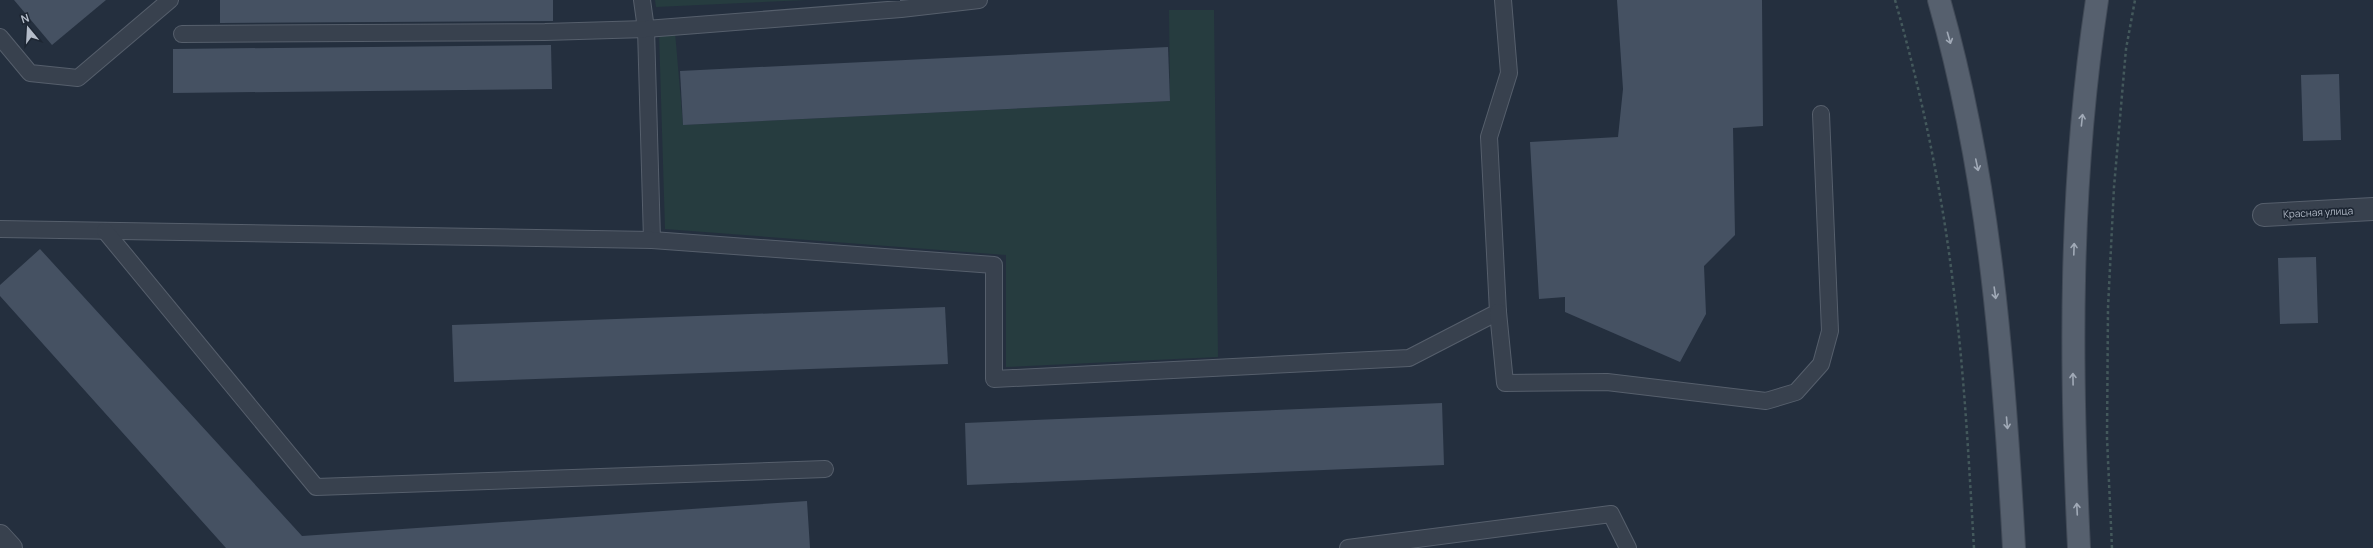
<svg xmlns="http://www.w3.org/2000/svg" width="2373" height="548" font-family="Manrope,sans-serif">
  <style>
    .green { fill: #263c3f }
    .building { fill: #455162 }
    .lines { fill: none; stroke-linecap: round; stroke-linejoin: round }
    .lane-casing { stroke: #565f6c; stroke-width: 18 }
    .street-casing { stroke: #565f6c; stroke-width: 24 }
    .primary-casing { stroke: #414a57; stroke-width: 24 }
    .path { stroke: #44595c; stroke-width: 2.5; stroke-dasharray: 3 3; stroke-linecap: butt }
    .lane { stroke: #38414e; stroke-width: 16 }
    .street { stroke: #38414e; stroke-width: 22 }
    .primary { stroke: #56606e; stroke-width: 22 }
    .oneway { stroke: #a1aab7 }
    .labels { text-anchor: middle; dominant-baseline: central; stroke-width: 3.5; stroke-linejoin: round; paint-order: stroke }
    .street-label { font-size: 10px; fill: #b4bcc9; stroke: #1d2633 }
  </style>
  <rect width="100%" height="100%" fill="#242f3e"/>
  <g class="green">
    <polygon points="655,0 807,0 656,7"/>
    <polygon points="1169,10 1214,10 1218,357 1006,367 1006,255 665,229 659,33 675,32 683,125 1170,101"/>
  </g>
  <g class="building">
    <polygon points="14,0 106,0 52,45"/>
    <polygon points="220,0 553,0 553,21 220,23"/>
    <polygon points="1617,0 1762,0 1763,126 1733,128 1735,235 1704,266 1706,314 1680,362 1565,312 1565,297 1539,299 1530,142 1618,137 1623,89"/>
    <polygon points="551,45 552,89 173,93 173,49"/>
    <polygon points="1168,47 1170,101 683,125 680,71"/>
    <polygon points="2339,74 2341,140 2303,141 2301,75"/>
    <polygon points="40,249 302,536 807,501 810,548 226,548 0,296 0,285"/>
    <polygon points="2316,257 2318,323 2280,324 2278,258"/>
    <polygon points="945,307 948,364 454,382 452,325"/>
    <polygon points="1442,403 1444,465 967,485 965,423"/>
  </g>
  <g class="lines">
    <defs>
      <g id="lane">
        <polyline points="642,0 646,29 652,240"/>
        <polyline points="182,34 545,32 646,29 901,9 979,0"/>
        <polyline points="0,37 30,73 78,78 170,0"/>
        <polyline points="0,229 652,240 994,265 994,379 1409,358 1498,312 1489,137 1509,73 1503,0"/>
        <polyline points="105,231 316,487 825,469"/>
        <polyline points="1498,312 1505,383 1607,382 1766,401 1796,392 1821,364 1830,331 1821,114"/>
        <polyline points="1348,548 1611,514 1628,548"/>
      </g>
      <g id="street">
        <polyline points="2264,215 2373,209"/>
        <polyline points="0,536 11,548"/>
      </g>
      <g id="primary">
        <path d="M1939 0C1990 179 2004 363 2014 548"/>
        <path d="M2079 548C2070 363 2069 184 2097 0"/>
      </g>
    </defs>
    <use href="#lane" class="lane-casing"/>
    <use href="#street" class="street-casing"/>
    <use href="#primary" class="primary-casing"/>
    <g class="path">
      <path d="M1895 0C1923 98 1944 200 1955 301 1965 383 1969 466 1974 548"/>
      <polyline points="2112,548 2107,438 2108,308 2114,187 2126,49 2135,0"/>
    </g>
    <use href="#lane" class="lane"/>
    <use href="#street" class="street"/>
    <use href="#primary" class="primary"/>
  </g>
  <defs><path id="oneway-shaft" d="M-6 0H5M1.5-3L5.5 0L1.5 3" fill="none" stroke-width="1.6" stroke-linecap="round" stroke-linejoin="round"/></defs>
  <g class="oneway">
    <use href="#oneway-shaft" transform="translate(1949 38) rotate(74)"/>
    <use href="#oneway-shaft" transform="translate(2082 120) rotate(-84)"/>
    <use href="#oneway-shaft" transform="translate(1977 165) rotate(78)"/>
    <use href="#oneway-shaft" transform="translate(2074 249) rotate(-88)"/>
    <use href="#oneway-shaft" transform="translate(1995 293) rotate(82)"/>
    <use href="#oneway-shaft" transform="translate(2073 379) rotate(-91)"/>
    <use href="#oneway-shaft" transform="translate(2007 423) rotate(85)"/>
    <use href="#oneway-shaft" transform="translate(2077 509) rotate(-93)"/>
  </g>
  <g class="labels">
    <g class="street-label">
      <text transform="translate(2318 212) rotate(-3)">Красная улица</text>
    </g>
  </g>
  <g transform="translate(28 28) rotate(342)" stroke="#1d2633" stroke-width="3" paint-order="stroke">
  <path d="M0-3L7 15L0 10L-7 15Z" fill="#b4bcc9"/>
  <text y="-6" font-size="11" font-weight="bold" text-anchor="middle" fill="#b4bcc9">N</text>
  </g>
</svg>
